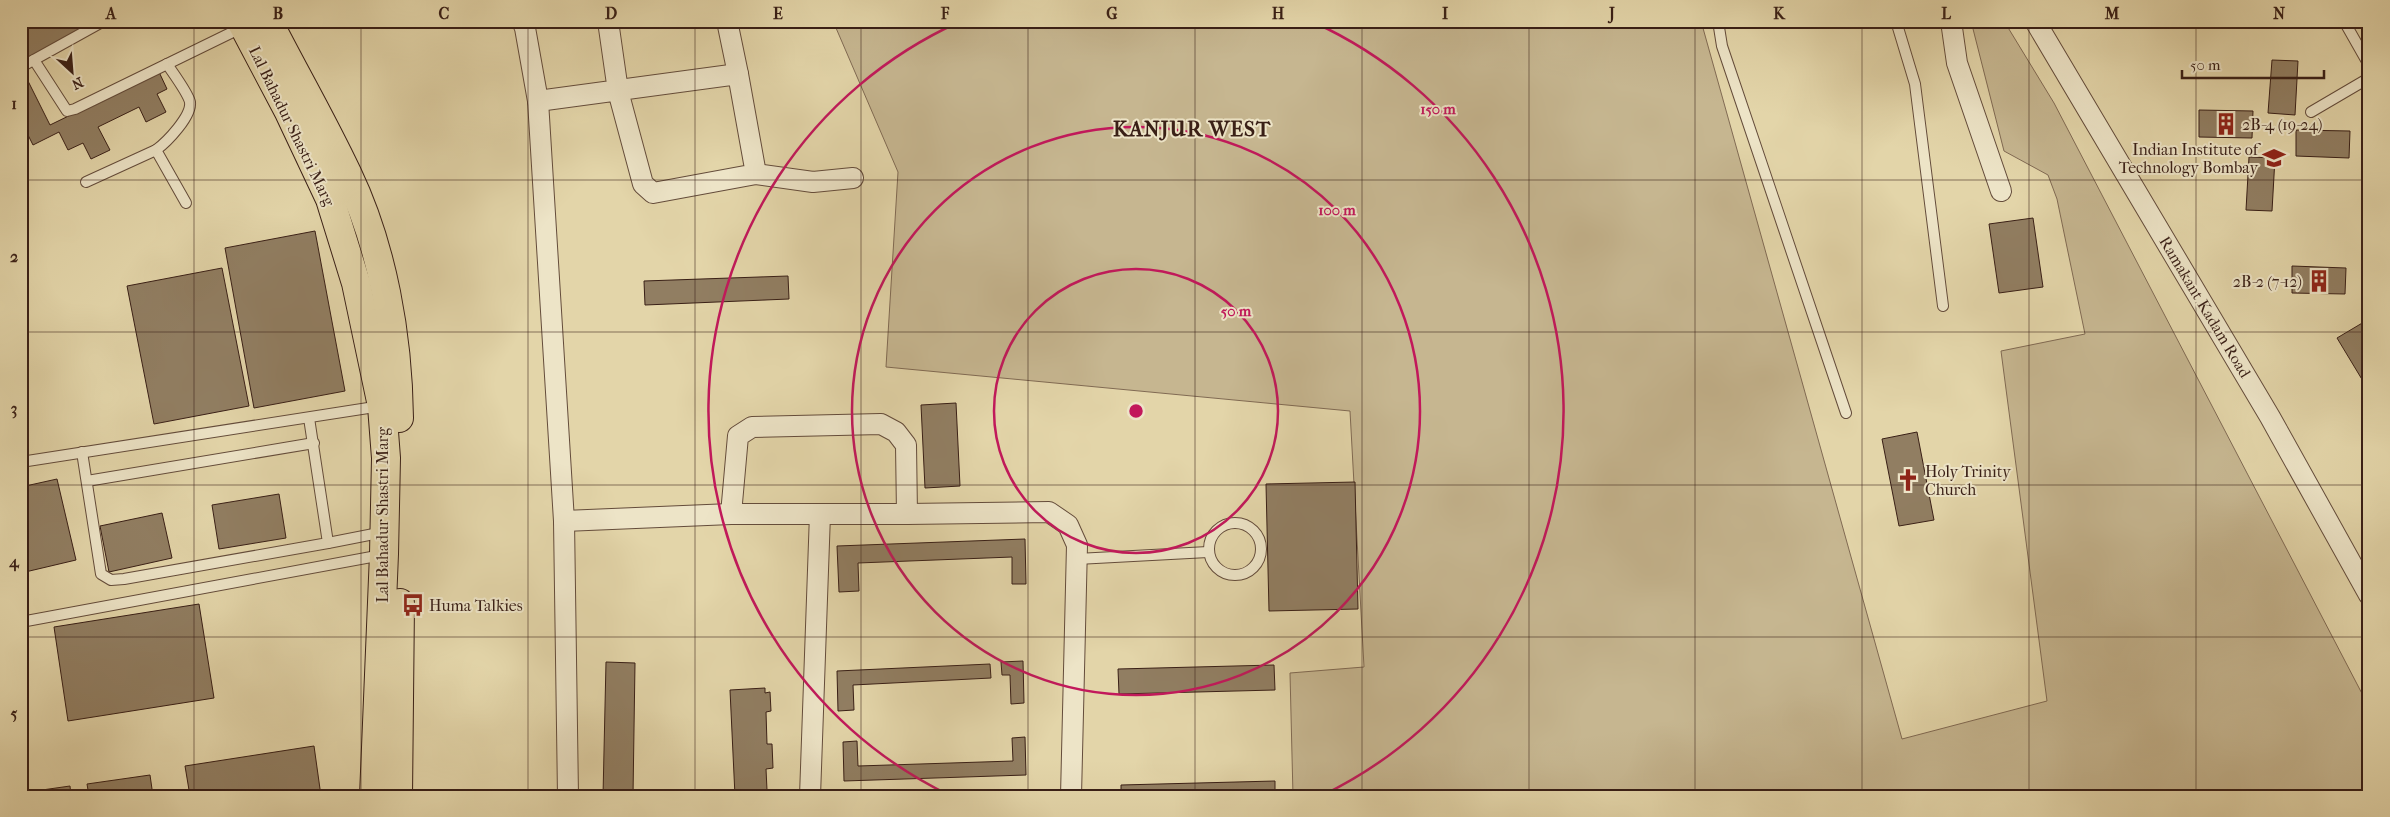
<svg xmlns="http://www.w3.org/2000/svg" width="2390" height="817" font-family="'IM FELL French Canon',serif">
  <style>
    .green { fill: #c6b690; stroke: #806a53 }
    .building { fill: #917e62; stroke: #391f16 }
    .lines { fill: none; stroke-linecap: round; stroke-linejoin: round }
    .lane-casing { stroke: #644c3b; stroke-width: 12 }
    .street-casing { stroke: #644c3b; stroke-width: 22 }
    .primary-casing { stroke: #391f16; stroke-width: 30 }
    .lane { stroke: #ede4c7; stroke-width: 10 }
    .street { stroke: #ede4c7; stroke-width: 20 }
    .primary { stroke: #e3d5a9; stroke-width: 28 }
    .grid { fill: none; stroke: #391f16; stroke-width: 1; stroke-opacity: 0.55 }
    .ring { fill: none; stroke: #c2185b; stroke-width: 2.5 }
    .labels { text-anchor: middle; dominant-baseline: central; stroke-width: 4; stroke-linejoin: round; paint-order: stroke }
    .poi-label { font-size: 16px; fill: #391f16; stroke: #ede4c7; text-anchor: start }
    .street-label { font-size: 16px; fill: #391f16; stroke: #ede4c7 }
    .district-label { font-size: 21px; font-weight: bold; letter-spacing: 1px; fill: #391f16; stroke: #ede4c7 }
    .centre { fill: #c2185b; stroke: #ede4c7; stroke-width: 2.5 }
    .ring-label { font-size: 15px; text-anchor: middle; font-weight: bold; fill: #c2185b; stroke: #ede4c7; stroke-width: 4; stroke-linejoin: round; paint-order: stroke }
    .neatline { fill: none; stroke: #391f16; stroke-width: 2 }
    .grid-label { font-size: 16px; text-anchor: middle; font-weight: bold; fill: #391f16 }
  </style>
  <rect width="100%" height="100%" fill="#e3d5a9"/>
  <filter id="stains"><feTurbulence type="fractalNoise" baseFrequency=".004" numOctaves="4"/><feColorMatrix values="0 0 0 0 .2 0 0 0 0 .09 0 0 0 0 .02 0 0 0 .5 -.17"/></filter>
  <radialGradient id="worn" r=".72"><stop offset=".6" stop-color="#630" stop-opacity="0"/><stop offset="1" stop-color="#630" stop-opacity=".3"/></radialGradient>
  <polygon class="green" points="833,21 1701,21 1902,739 2047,701 2001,351 2085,334 2057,199 2048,175 2004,151 1971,21 2004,21 2054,103 2369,707 2369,796 1293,796 1290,673 1364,667 1350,411 886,367 898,172"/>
  <g class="building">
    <polygon points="21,21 26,28 39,21 97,21 21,62"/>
    <polygon points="2358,21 2369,21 2369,41"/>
    <polygon points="2272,60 2298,61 2295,115 2268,113"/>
    <polygon points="159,72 167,89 157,94 166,112 146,122 139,107 98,127 110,150 91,159 83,143 68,150 59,132 33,145 21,121 21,82 27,79 50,125"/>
    <polygon points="2199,110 2253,111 2252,138 2199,137"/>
    <polygon points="2296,130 2350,131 2349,158 2296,156"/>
    <polygon points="2249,157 2275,158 2272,211 2246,210"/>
    <polygon points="2365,217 2369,217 2369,270 2362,270"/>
    <polygon points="2033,218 2043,287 1999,293 1989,224"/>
    <polygon points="315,231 345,391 254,408 225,248"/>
    <polygon points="2292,266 2346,268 2345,294 2292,293"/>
    <polygon points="222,268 249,406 154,424 127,286"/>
    <polygon points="788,276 789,299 645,305 644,281"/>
    <polygon points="2369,319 2369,391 2337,338"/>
    <polygon points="956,403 960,486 925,488 921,405"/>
    <polygon points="1917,432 1934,520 1899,526 1882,439"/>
    <polygon points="57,479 76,560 21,573 21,487"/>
    <polygon points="1355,482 1358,609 1269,611 1266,484"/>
    <polygon points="279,494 286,538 219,549 212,505"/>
    <polygon points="162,513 172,558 109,572 100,526"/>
    <polygon points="1025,539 1026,584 1012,584 1012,557 858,563 859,591 839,592 837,546"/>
    <polygon points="199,604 214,698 68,721 54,627"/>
    <polygon points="1023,661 1024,703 1011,704 1010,675 1002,675 1001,662"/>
    <polygon points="606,662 635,663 633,796 603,796"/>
    <polygon points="990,664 991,678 853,685 854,710 838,711 837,671"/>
    <polygon points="1274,665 1275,690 1119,694 1118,669"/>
    <polygon points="765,688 765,693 770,692 771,711 766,712 767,744 772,744 773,768 766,769 767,790 774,790 774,796 735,796 730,690"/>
    <polygon points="1025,737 1026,775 844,781 843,742 857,741 858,766 1013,761 1012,738"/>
    <polygon points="314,746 321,796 190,796 185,766"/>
    <polygon points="150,775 153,796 89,796 87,784"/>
    <polygon points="1275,781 1275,796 1121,796 1121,785"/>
    <polygon points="70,786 71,796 21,796 21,793"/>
  </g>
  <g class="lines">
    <defs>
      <g id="lane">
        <polyline points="1718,21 1722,46 1846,413"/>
        <polyline points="1896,21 1915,84 1943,306"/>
        <polyline points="2344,21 2369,65"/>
        <polyline points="34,60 67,111 75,109 243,27"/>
        <path d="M167 64C173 73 188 93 190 102 192 116 167 142 156 150L186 203"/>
        <polyline points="21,67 104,21"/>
        <polyline points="2311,112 2369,78"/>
        <polyline points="86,182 156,150"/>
        <polyline points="82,452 101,574 111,580 124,579 328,543 309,418"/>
        <polyline points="21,462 381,406"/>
        <polyline points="87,481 314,443"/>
        <circle cx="1235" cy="549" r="26"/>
        <polyline points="328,543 384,532"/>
        <polyline points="1077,559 1208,552"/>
        <polyline points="21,622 382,555"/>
      </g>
      <g id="street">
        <polyline points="522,21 525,28 538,101 564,521 568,796"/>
        <polyline points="727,21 738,74"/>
        <polyline points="1951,21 1957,63 2001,191"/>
        <polyline points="2035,21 2270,417 2369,595"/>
        <polyline points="538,101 738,74 756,174 653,193 643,184 618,91 608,21"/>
        <polyline points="756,174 813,182 853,178"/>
        <polyline points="731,514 738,436 752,427 881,424 896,432 906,445 907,514"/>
        <polyline points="564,521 731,514 907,514 1049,512 1068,525 1077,545 1071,796"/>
        <polyline points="810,796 820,514"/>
      </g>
      <g id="primary">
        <polyline points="241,21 289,112 330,199 356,283 382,406 386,458 384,554 374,796"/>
        <path d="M268 21C294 72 323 122 347 173 383 248 398 336 399 418"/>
        <polyline points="398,796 400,603"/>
      </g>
    </defs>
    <use href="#lane" class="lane-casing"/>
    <use href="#street" class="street-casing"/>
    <use href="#primary" class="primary-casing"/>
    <use href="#lane" class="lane"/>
    <use href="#street" class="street"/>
    <use href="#primary" class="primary"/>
  </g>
  <path class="grid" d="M194 21V796M361 21V796M528 21V796M695 21V796M861 21V796M1028 21V796M1195 21V796M1362 21V796M1529 21V796M1695 21V796M1862 21V796M2029 21V796M2196 21V796M21 180H2369M21 332H2369M21 485H2369M21 637H2369"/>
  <g class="ring">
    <circle cx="1136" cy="411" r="142"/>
    <circle cx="1136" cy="411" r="284"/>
    <path d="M949 795A427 427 0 0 1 959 22M1313 22A427 427 0 0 1 1323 795"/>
  </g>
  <defs>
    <symbol id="building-bare" viewBox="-9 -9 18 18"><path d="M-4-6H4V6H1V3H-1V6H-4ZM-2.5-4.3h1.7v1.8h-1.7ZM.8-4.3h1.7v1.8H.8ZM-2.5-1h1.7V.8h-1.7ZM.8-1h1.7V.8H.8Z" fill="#8f2418" stroke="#ede4c7" stroke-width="2.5" paint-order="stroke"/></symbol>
    <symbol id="university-bare" viewBox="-9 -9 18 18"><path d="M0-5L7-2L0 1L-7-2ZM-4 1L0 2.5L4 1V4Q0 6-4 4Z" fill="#8f2418" stroke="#ede4c7" stroke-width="2.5" paint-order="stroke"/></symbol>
    <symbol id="church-bare" viewBox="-9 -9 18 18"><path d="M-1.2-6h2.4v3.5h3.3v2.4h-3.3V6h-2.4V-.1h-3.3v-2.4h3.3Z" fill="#8f2418" stroke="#ede4c7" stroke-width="2.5" paint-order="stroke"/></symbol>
    <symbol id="bus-bare" viewBox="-9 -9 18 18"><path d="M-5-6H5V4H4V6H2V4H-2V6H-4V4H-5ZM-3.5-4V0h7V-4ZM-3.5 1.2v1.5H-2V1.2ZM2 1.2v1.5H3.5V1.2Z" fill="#8f2418" stroke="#ede4c7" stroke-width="2.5" paint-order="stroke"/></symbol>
  </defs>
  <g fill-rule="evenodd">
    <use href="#building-bare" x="2210" y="108" width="32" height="32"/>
    <use href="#university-bare" x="2258" y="142" width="32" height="32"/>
    <use href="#building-bare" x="2303" y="265" width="32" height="32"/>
    <use href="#church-bare" x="1892" y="464" width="32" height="32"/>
    <use href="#bus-bare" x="397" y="589" width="32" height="32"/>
  </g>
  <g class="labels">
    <g class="poi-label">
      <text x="2242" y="124">2B-4 (19-24)</text>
      <text x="2258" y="149" text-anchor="end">Indian Institute of<tspan x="2258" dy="18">Technology Bombay</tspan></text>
      <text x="2302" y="281" text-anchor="end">2B-2 (7-12)</text>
      <text x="1925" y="471">Holy Trinity<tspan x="1925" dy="18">Church</tspan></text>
      <text x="429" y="605">Huma Talkies</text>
    </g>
    <g class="street-label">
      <text transform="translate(292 126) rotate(64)">Lal Bahadur Shastri Marg</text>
      <text transform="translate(2205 307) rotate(59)">Ramakant Kadam Road</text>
      <text transform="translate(382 515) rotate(-90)">Lal Bahadur Shastri Marg</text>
    </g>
    <g class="district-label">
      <text x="1192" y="129">KANJUR WEST</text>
    </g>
  </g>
  <circle cx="1136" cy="411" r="8" class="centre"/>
  <g class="ring-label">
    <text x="1438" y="114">150 m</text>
    <text x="1337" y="215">100 m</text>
    <text x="1236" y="316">50 m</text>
  </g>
  <rect width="2390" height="817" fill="none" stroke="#e3d5a9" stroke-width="55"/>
  <g transform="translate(72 72) rotate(154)" stroke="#ede4c7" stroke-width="4" paint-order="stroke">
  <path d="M0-4L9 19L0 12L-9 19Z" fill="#391f16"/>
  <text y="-8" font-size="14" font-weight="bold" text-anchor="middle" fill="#391f16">N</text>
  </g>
  <path d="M2182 70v8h142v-8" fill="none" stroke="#391f16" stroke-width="2.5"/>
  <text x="2190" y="70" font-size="15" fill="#391f16" stroke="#ede4c7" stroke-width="4" paint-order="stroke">50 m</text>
  <rect x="28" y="28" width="2334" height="762" class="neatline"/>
  <g class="grid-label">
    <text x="111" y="19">A</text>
    <text x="278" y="19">B</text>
    <text x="444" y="19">C</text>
    <text x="611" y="19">D</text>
    <text x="778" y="19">E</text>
    <text x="945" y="19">F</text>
    <text x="1112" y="19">G</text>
    <text x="1278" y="19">H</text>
    <text x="1445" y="19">I</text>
    <text x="1612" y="19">J</text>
    <text x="1779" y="19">K</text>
    <text x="1946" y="19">L</text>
    <text x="2112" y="19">M</text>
    <text x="2279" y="19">N</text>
    <text x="14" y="109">1</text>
    <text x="14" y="262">2</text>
    <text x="14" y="414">3</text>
    <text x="14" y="567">4</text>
    <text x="14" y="719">5</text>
  </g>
  <rect width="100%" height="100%" filter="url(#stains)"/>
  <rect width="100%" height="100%" fill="url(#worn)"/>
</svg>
